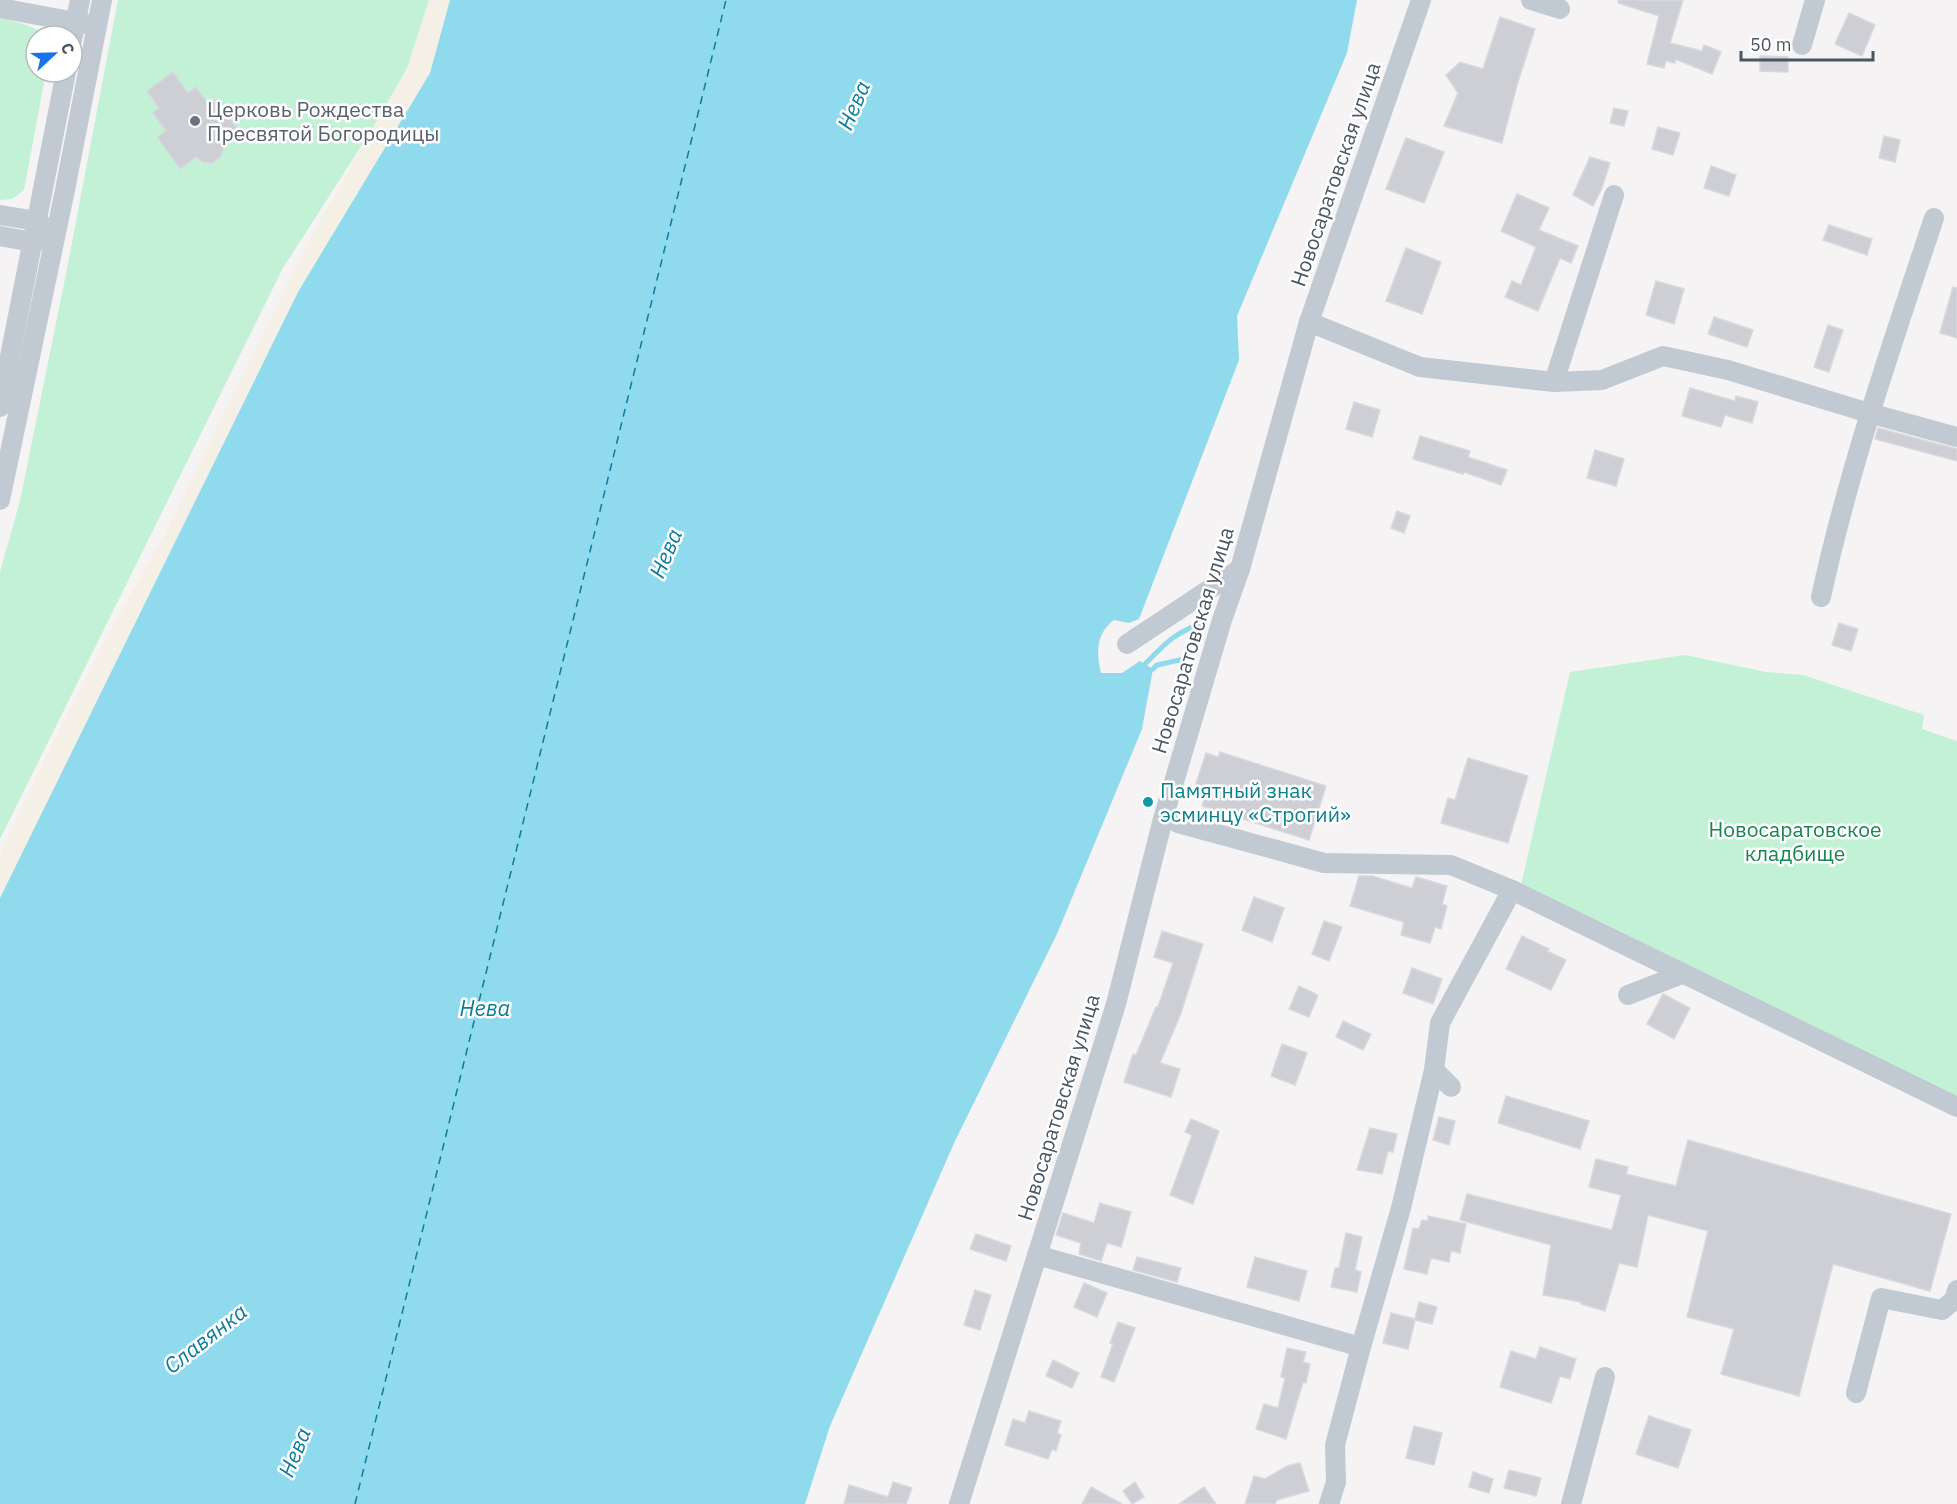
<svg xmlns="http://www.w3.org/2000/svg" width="1957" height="1504" font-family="'IBM Plex Sans',sans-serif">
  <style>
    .green { fill: #c3f1d5 }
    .sand { fill: #f5f0e5 }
    .water { fill: #90daee }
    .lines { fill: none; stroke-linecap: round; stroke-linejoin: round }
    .stream { stroke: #90daee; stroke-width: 5 }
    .ferry { stroke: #0c7c9b; stroke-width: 1.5; stroke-dasharray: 8 6; stroke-linecap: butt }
    .building { fill: #cdcfd5; stroke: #d7d9de; stroke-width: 1.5 }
    .minor { stroke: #c1cad2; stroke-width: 20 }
    .worship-dot { fill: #6b7280; stroke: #fff; stroke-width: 2 }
    .culture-dot { fill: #0f9aa8; stroke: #fff; stroke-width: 2 }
    .labels { text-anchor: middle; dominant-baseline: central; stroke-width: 5; stroke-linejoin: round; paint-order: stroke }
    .worship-label { font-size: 21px; fill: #5b616d; stroke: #fff; text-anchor: start }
    .street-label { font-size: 21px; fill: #4a5661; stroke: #fff }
    .culture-label { font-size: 21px; fill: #0d838f; stroke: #fff; text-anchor: start }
    .park-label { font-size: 21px; fill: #17864f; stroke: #fff }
    .water-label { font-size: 22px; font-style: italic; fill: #0c7c9b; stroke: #fff }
  </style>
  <rect width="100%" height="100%" fill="#f5f3f3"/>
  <g class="green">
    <polygon points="118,0 429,0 410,70 283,268 0,839 0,572 20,501 67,269"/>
    <path d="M0 18C17 22 33 25 46 36H36V72H46L24 190 12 199 0 200Z"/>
    <polygon points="1685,655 1766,672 1803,675 1924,715 1922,729 1957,741 1957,1097 1521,885 1570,672"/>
  </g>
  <polygon class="sand" points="429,0 450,0 430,73 298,292 0,898 0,855 37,774 109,633 163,537 307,244 407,68"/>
  <path class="water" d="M450 0H1357L1347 53 1237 316 1239 360 1139 619 1129 623 1114 620C1096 633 1096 653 1101 673H1122L1140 661 1153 669 1142 729 1057 934 955 1141 830 1426 805 1504H0V898L298 292 430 73Z"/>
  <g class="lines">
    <g class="stream">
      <path d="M1145 664C1166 643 1175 632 1204 623"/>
      <polyline points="1153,669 1157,665 1184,659"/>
    </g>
    <polyline class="ferry" points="355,1504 726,0"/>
  </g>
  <g class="building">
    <polygon points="1618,0 1683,0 1670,43 1702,51 1704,45 1721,52 1712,74 1675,59 1675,63 1666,61 1664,68 1647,64 1659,16 1618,3"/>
    <polygon points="1849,13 1875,25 1862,56 1835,44"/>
    <polygon points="1500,17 1535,29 1517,85 1502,143 1444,126 1458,93 1446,75 1460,62 1483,69"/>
    <polygon points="1760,56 1788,57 1788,72 1760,71"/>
    <polygon points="173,72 188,93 196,87 209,105 216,99 237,128 222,139 224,147 221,156 213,163 203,162 196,157 180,169 157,137 166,131 153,113 159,108 147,91"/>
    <polygon points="1614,108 1628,111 1624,126 1610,123"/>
    <polygon points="1658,127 1680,133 1673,155 1652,149"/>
    <polygon points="1884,136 1900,140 1895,162 1879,158"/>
    <polygon points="1406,138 1444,152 1424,203 1386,189"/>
    <polygon points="1590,157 1610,163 1602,188 1593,206 1573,195"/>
    <polygon points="1711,166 1736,175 1729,196 1704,188"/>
    <polygon points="1517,194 1549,208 1539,230 1578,246 1571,263 1560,258 1538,311 1505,297 1512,281 1521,285 1536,247 1501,231"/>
    <polygon points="1829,225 1872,239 1867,255 1823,240"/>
    <polygon points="1406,248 1441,262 1422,314 1386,301"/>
    <polygon points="1656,281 1684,289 1674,324 1646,315"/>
    <polygon points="1953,287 1957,288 1957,338 1940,333"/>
    <polygon points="1714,317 1753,330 1747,347 1708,334"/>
    <polygon points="1828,325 1843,330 1829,372 1814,367"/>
    <polygon points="1690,388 1735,401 1736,396 1758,402 1752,423 1725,415 1721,427 1682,416"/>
    <polygon points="1354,402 1380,410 1372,437 1346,429"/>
    <polygon points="1878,428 1957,449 1957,461 1875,439"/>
    <polygon points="1420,436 1470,451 1468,457 1507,470 1501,485 1464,472 1463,474 1413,459"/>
    <polygon points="1595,450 1624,459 1616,486 1587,478"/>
    <polygon points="1397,511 1410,516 1404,533 1391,528"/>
    <polygon points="1839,623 1858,629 1851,651 1832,645"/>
    <polygon points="1220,752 1326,786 1309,840 1202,806 1205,797 1193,793 1206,753 1218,757"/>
    <polygon points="1468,758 1528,776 1508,843 1441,823 1448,798 1455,800"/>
    <polygon points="1359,876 1372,876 1412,888 1416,877 1447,886 1442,904 1447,906 1441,929 1435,927 1430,943 1401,935 1404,922 1350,906"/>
    <polygon points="1254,897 1284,908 1272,942 1242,930"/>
    <polygon points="1324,921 1342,927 1329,961 1312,954"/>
    <polygon points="1162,931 1203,944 1181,1013 1160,1063 1180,1069 1171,1097 1124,1082 1133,1054 1136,1055 1156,1007 1158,1007 1173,963 1154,957"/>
    <polygon points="1522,936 1549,949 1547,951 1566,960 1551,990 1506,969"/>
    <polygon points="1412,968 1442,979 1433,1004 1403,993"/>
    <polygon points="1299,986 1318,995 1309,1017 1289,1009"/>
    <polygon points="1663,994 1690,1008 1674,1039 1647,1024"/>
    <polygon points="1343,1021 1371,1034 1363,1050 1336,1037"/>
    <polygon points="1282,1044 1307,1053 1295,1085 1271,1076"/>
    <polygon points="1506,1096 1589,1121 1580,1149 1498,1123"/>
    <polygon points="1439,1117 1455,1121 1449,1145 1433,1140"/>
    <polygon points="1191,1119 1219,1131 1193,1204 1170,1195 1192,1135 1185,1132"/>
    <polygon points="1370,1128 1397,1134 1393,1152 1388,1151 1382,1174 1357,1170"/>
    <polygon points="1688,1140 1951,1214 1930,1291 1833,1264 1799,1396 1721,1374 1734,1329 1687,1317 1708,1231 1648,1215 1637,1267 1619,1263 1605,1311 1581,1304 1581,1302 1543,1295 1551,1245 1460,1220 1467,1194 1612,1230 1621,1195 1589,1187 1596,1159 1628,1167 1626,1174 1676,1186"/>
    <polygon points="1100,1203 1131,1212 1121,1247 1107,1243 1101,1261 1079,1254 1081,1243 1056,1235 1063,1213 1094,1223"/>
    <polygon points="1428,1216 1466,1224 1460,1253 1451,1251 1449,1262 1431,1258 1427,1274 1404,1269 1413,1228 1419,1229 1422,1220 1428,1221"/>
    <polygon points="1346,1233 1362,1237 1355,1270 1361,1272 1357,1292 1331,1287 1335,1268 1339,1268"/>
    <polygon points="976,1234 1011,1246 1006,1261 970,1249"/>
    <polygon points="1137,1257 1181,1268 1177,1282 1133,1270"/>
    <polygon points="1255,1257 1307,1271 1299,1301 1247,1287"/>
    <polygon points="1084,1283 1107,1293 1097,1317 1074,1307"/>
    <polygon points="975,1290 991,1295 980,1330 964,1325"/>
    <polygon points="1419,1302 1437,1307 1432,1324 1415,1320 1408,1349 1383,1343 1391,1313 1415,1319"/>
    <polygon points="1118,1322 1135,1328 1114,1382 1101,1377 1113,1344 1110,1343"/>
    <polygon points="1540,1347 1576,1359 1570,1379 1560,1376 1551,1403 1500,1387 1511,1351 1536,1359"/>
    <polygon points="1287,1348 1306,1352 1303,1362 1310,1364 1306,1383 1303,1382 1286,1439 1256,1429 1264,1404 1278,1408 1285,1378 1281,1377"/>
    <polygon points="1053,1360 1079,1373 1072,1388 1046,1376"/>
    <polygon points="1029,1411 1061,1421 1057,1433 1061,1435 1056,1451 1052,1449 1048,1459 1005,1445 1013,1419 1025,1423"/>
    <polygon points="1649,1416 1691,1430 1678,1468 1636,1454"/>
    <polygon points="1414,1426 1442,1433 1434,1465 1406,1458"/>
    <polygon points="1300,1463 1309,1491 1277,1500 1275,1504 1245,1504 1254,1476 1265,1479 1287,1466"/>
    <polygon points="1509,1470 1541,1478 1536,1496 1504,1488"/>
    <polygon points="1473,1472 1493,1479 1489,1493 1469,1487"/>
    <polygon points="893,1482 912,1488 906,1504 844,1504 849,1485 888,1497"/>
    <polygon points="1135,1482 1144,1497 1132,1504 1123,1491"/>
    <polygon points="1091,1487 1122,1504 1082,1504"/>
    <polygon points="1204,1487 1216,1504 1179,1504"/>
  </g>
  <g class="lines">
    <g class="minor">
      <polyline points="1531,0 1560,9"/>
      <polyline points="0,8 97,26"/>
      <polyline points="72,40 80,0"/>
      <polyline points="1802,45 1815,0"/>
      <polyline points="0,215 37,221 45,228"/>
      <polyline points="0,236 33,242 44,239"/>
      <polyline points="1309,322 1420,367 1554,382 1602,380 1663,356 1728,370 1869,413 1957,437"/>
      <polyline points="1554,382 1614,195"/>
      <polyline points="0,407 66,72"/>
      <polyline points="0,500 65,190 102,0"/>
      <path d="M1821 597C1849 468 1892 344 1934 218"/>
      <polyline points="1127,644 1240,569"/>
      <polyline points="1178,823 1324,863 1451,865 1512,890 1957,1107"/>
      <polyline points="1628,995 1682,974"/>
      <polyline points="1434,1070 1451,1087"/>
      <polyline points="1037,1255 1361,1347"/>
      <polyline points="1856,1393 1881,1298 1942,1310 1954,1300 1957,1290"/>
      <polyline points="959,1504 1116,1004 1163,819 1222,620 1240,569 1309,322 1421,0"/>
      <polyline points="1329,1504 1336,1482 1335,1445 1361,1347 1401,1208 1434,1070 1440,1023 1512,890"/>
      <polyline points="1571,1504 1605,1377"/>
    </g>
  </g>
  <circle class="worship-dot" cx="195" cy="121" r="6"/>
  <circle class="culture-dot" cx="1148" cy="802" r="6"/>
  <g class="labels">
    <g class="worship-label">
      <text x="207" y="109">Церковь Рождества<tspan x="207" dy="24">Пресвятой Богородицы</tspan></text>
    </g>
    <g class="street-label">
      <text transform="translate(1335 174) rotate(-71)">Новосаратовская улица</text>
      <text transform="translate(1192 640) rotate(-73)">Новосаратовская улица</text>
      <text transform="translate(1058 1107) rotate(-73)">Новосаратовская улица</text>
    </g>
    <g class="culture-label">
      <text x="1160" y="790">Памятный знак<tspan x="1160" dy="24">эсминцу «Строгий»</tspan></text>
    </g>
    <g class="park-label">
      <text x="1795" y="829">Новосаратовское<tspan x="1795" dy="24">кладбище</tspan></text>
    </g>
    <g class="water-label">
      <text transform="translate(853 105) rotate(-67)">Нева</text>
      <text transform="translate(665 553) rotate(-67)">Нева</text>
      <text x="485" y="1007">Нева</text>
      <text transform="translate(205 1338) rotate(-38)">Славянка</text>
      <text transform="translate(294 1452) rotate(-68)">Нева</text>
    </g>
  </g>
  <g transform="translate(54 54) rotate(68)"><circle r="28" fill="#ffffff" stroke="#b7bbc0" stroke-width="1.5"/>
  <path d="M0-4.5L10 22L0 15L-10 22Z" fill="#1a73e8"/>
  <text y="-9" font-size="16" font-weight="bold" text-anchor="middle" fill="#4a5661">С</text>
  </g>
  <path d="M1741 51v9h132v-9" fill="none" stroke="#4a5661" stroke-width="3"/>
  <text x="1750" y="51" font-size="18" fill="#4a5661" stroke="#ffffff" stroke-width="4.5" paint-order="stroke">50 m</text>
</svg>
